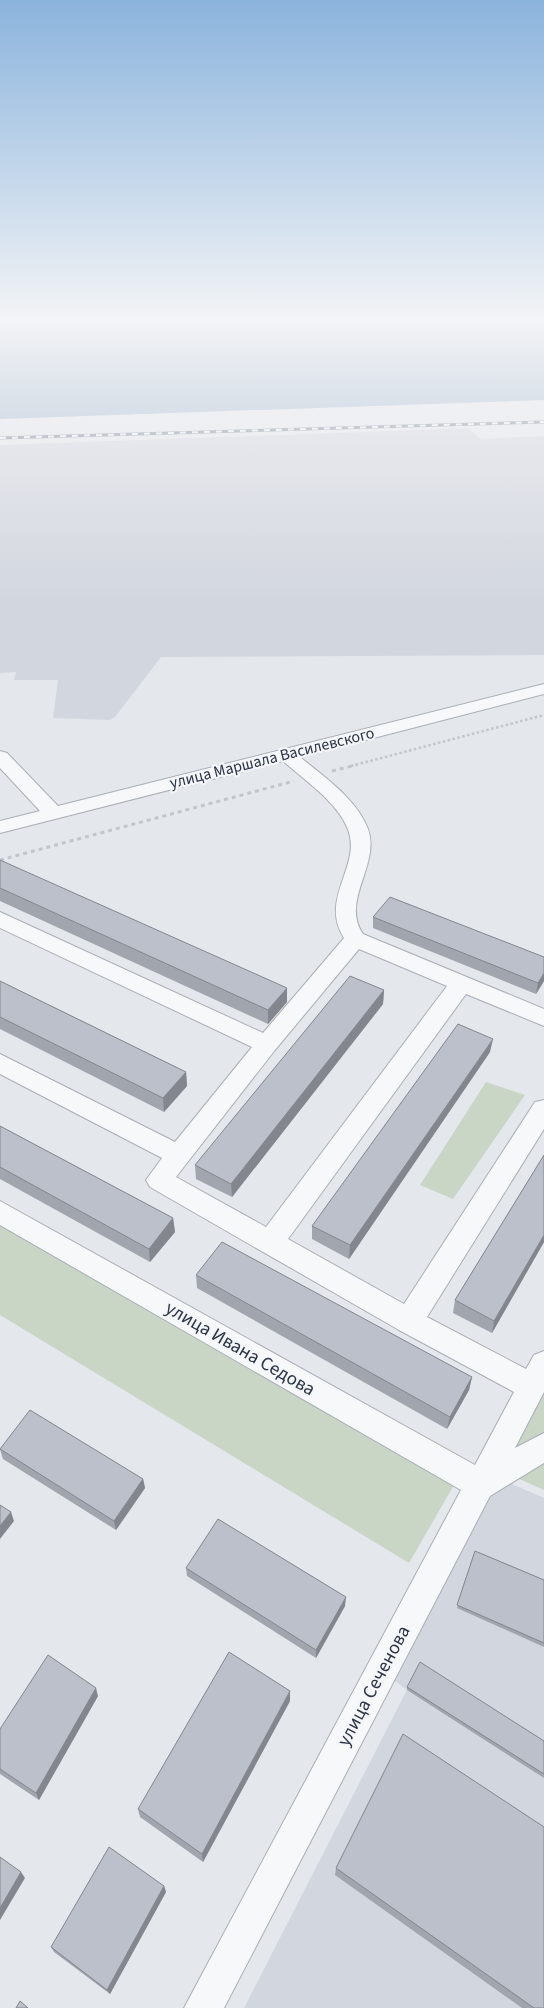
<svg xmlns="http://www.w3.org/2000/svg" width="544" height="2008" font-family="'Source Sans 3',sans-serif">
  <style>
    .built { fill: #d2d6de }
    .green { fill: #c9d6c5 }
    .water { fill: #9fb4cc }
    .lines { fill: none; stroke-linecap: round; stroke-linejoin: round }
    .minor-casing { stroke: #a9aeb7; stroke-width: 2 }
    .path-far1 { stroke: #c2c5cb; stroke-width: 2.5; stroke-dasharray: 2.5 2.5; stroke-linecap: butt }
    .path { stroke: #c2c5cb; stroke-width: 3; stroke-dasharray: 4 4; stroke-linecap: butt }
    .minor { fill: #f7f8fa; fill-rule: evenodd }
    .rail-casing { stroke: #7d8696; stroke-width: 3 }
    .rail { stroke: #f4f6f9; stroke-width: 2; stroke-dasharray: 6; stroke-linecap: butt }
    .wall { fill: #a1a5ae }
    .shaded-wall { fill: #83868d }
    .building { fill: #bbc0ca; stroke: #83868d }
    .labels { text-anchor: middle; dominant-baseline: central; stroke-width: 4.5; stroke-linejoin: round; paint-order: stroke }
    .street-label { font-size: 16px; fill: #2b3445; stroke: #f4f6f9 }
    .near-street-label { font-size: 19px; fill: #2b3445; stroke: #f4f6f9 }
  </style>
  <rect width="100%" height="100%" fill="#e4e7ec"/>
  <g class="built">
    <polygon points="475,428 469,429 480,439 544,436 544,655 161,657 115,717 110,720 53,718 58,680 14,680 16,672 0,673 0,445"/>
    <polygon points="498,1478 544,1498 544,2008 244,2008 407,1690 395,1681"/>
  </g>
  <g class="green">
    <polygon points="486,1082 525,1095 453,1199 420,1185"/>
    <polygon points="0,1226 454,1485 409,1563 0,1315"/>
    <polygon points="544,1387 544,1490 499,1470"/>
  </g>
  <polygon class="water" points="0,323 544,323 544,400 0,419"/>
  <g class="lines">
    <defs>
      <path id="minor" d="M544 684V694L300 757C323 776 357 799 368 829 381 865 340 900 363 934L544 1009V1026L466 994 288 1239 404 1304 535 1102 544 1100V1129L427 1317 526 1369 534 1355 544 1351V1392L515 1448 544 1433V1463L490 1496 224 2008H184L461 1490 0 1225V1201L475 1465 514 1392 399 1330 150 1187 146 1180 162 1158 0 1074V1054L175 1142 252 1047 0 928V912L263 1033 344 938C318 897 364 865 347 827 335 800 304 780 283 761L0 833V821L40 811 0 768V751L7 753 58 806ZM359 949 447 986 266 1227 176 1177 275 1050Z"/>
    </defs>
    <use href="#minor" class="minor-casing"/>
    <polyline class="path-far1" points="351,766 544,715"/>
    <g class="path">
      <polyline points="332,771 356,765"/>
      <polyline points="0,860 294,781"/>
    </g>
    <use href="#minor" class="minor"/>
    <defs>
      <polyline id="rail" points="0,438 544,422"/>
    </defs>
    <use href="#rail" class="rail-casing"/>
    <use href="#rail" class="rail"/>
  </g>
  <g class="wall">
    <polygon points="0,860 287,1002 268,1024 0,901"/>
    <polygon points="373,917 544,957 544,981 536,994 373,928"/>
    <polygon points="0,981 186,1072 187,1086 164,1112 0,1029"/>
    <polygon points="384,990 383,1004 232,1197 196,1179 195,1165"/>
    <polygon points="490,1052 349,1259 312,1239 312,1226"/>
    <polygon points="0,1126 173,1218 175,1232 150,1262 0,1179"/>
    <polygon points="544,1155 544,1242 492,1333 453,1313 455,1300"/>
    <polygon points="196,1275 472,1377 469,1390 447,1429 197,1288"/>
    <polygon points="0,1449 143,1479 145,1488 116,1530 3,1459"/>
    <polygon points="475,1551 544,1580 544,1647 457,1608"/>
    <polygon points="186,1568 345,1606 316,1658 187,1576"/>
    <polygon points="407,1687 544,1741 544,1778 407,1690"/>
    <polygon points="98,1696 39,1800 0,1774 0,1729"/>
    <polygon points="290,1701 203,1862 140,1817 138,1809"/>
    <polygon points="336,1868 544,2008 522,2008 335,1875"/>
    <polygon points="164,1886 166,1892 110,1994 54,1952 51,1947"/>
  </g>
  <g class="shaded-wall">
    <polygon points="544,973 544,981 536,994 538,983"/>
    <polygon points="287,988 287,1002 268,1024 268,1010"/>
    <polygon points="384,990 383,1004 232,1197 231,1184"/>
    <polygon points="493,1039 490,1052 349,1259 350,1245"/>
    <polygon points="186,1072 187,1086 164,1112 163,1098"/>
    <polygon points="173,1218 175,1232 150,1262 149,1249"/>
    <polygon points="544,1235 544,1242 492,1333 494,1321"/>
    <polygon points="472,1377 469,1390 447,1429 450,1417"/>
    <polygon points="143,1479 145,1488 116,1530 114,1521"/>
    <polygon points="11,1512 14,1521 0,1539 0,1526"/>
    <polygon points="346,1597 345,1606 316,1658 316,1650"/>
    <polygon points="96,1688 98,1696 39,1800 36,1793"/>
    <polygon points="290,1691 290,1701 203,1862 202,1854"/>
    <polygon points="21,1872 25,1878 0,1920 0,1908"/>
    <polygon points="164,1886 166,1892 110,1994 107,1990"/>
  </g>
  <g class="building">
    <polygon points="0,860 287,988 268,1010 0,888"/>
    <polygon points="390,897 544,957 544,973 538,983 373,917"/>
    <polygon points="350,976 384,990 231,1184 195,1165"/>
    <polygon points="0,981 186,1072 163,1098 0,1017"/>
    <polygon points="458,1024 493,1039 350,1245 312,1226"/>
    <polygon points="0,1126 173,1218 149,1249 0,1167"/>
    <polygon points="544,1155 544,1235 494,1321 455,1300"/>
    <polygon points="222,1242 472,1377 450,1417 196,1275"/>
    <polygon points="30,1410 143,1479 114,1521 0,1449"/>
    <polygon points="0,1505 11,1512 0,1526"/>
    <polygon points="218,1519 346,1597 316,1650 186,1568"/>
    <polygon points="475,1551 544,1580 544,1643 457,1605"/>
    <polygon points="229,1652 290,1691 202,1854 138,1809"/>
    <polygon points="48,1655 96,1688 36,1793 0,1769 0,1729"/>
    <polygon points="420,1662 544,1741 544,1774 407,1687"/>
    <polygon points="403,1734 544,1827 544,2008 534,2008 336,1868"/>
    <polygon points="109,1847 164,1886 107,1990 51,1947"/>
    <polygon points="0,1857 21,1872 0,1908"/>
    <polygon points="20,2001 28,2008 16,2008"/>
  </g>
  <linearGradient id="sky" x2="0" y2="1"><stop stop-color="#8bb4dd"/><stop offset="0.53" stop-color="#f3f4f6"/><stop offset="1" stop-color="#f3f4f6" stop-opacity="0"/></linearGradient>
  <rect width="544" height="604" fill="url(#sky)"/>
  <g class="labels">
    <g class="street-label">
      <text transform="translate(272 758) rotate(-14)">улица Маршала Василевского</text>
    </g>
    <g class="near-street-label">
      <text transform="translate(240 1349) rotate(30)">улица Ивана Седова</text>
      <text transform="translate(374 1686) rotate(-62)">улица Сеченова</text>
    </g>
  </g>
</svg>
